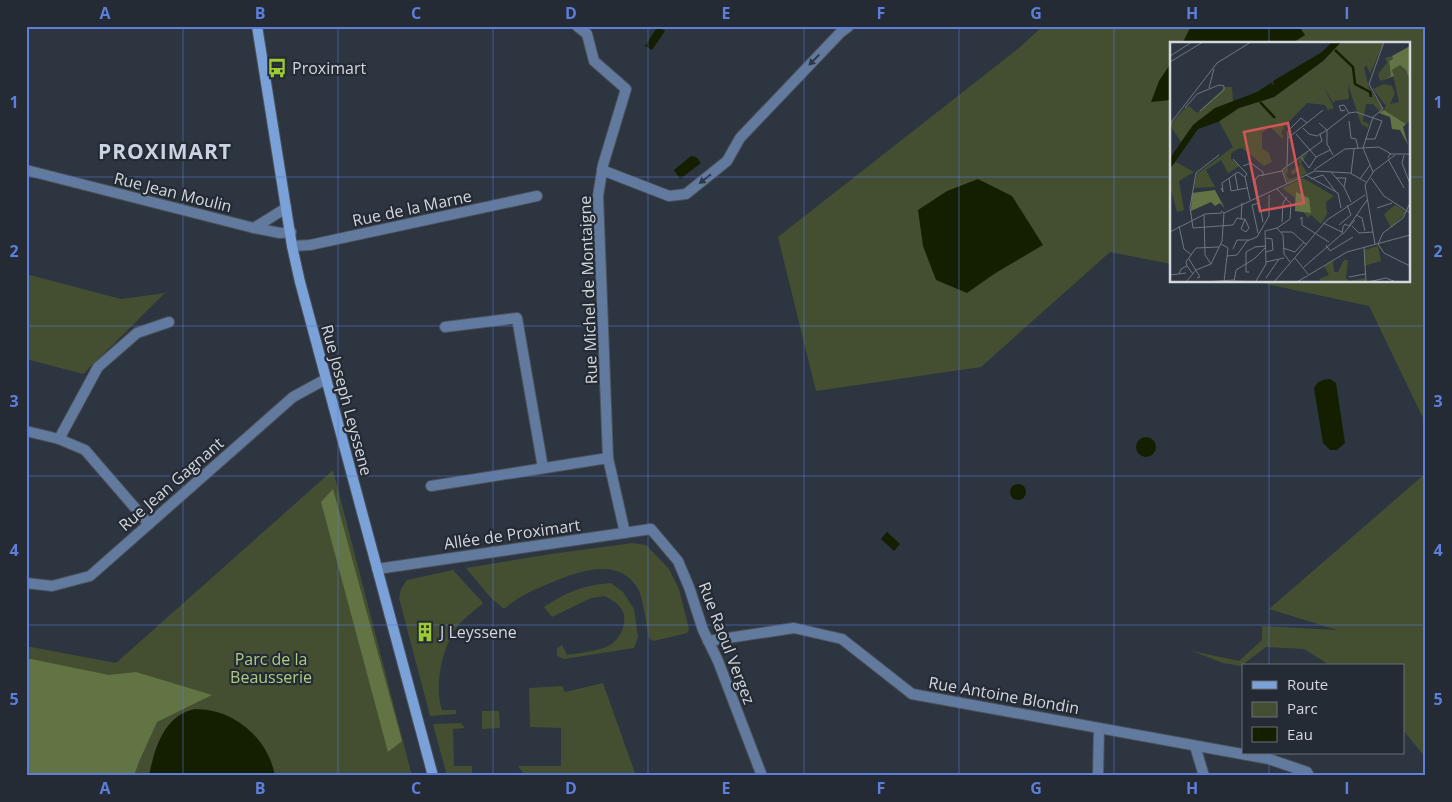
<svg xmlns="http://www.w3.org/2000/svg" width="1452" height="802" font-family="'Open Sans',sans-serif">
  <style>
    .green { fill: #444f31 }
    .forest { fill: #627443 }
    .water { fill: #141f00 }
    .lines { fill: none; stroke-linecap: round; stroke-linejoin: round }
    .street-casing { stroke: #4b525c; stroke-width: 12 }
    .secondary-casing { stroke: #4b525c; stroke-width: 12 }
    .street { stroke: #627a9d; stroke-width: 10 }
    .secondary { stroke: #7aa1d8; stroke-width: 10 }
    .oneway { fill: #2d3745 }
    .grid { fill: none; stroke: #5d7eda; stroke-width: 1; stroke-opacity: 0.55 }
    .labels { text-anchor: middle; dominant-baseline: central; stroke-width: 4.5; stroke-linejoin: round; paint-order: stroke }
    .poi-label { font-size: 16px; fill: #d3d7de; stroke: #242b35; text-anchor: start }
    .street-label { font-size: 16px; fill: #d3d7de; stroke: #242b35 }
    .park-label { font-size: 16px; fill: #afcc80; stroke: #242b35 }
    .district-label { font-size: 21px; font-weight: bold; letter-spacing: 1px; fill: #cad3e1; stroke: #242b35 }
    .inset-river { fill: none; stroke: #141f00; stroke-width: 2.5 }
    .inset-road { fill: none; stroke: #6f767f; stroke-width: 1 }
    .view { fill: #d55456; fill-opacity: 0.15; stroke: #d55456; stroke-width: 2.5 }
    .inset-edge { fill: none; stroke: #d3d7de; stroke-width: 2.5 }
    .neatline { fill: none; stroke: #5d7eda; stroke-width: 2 }
    .grid-label { font-size: 16px; text-anchor: middle; font-weight: bold; fill: #5d7eda }
  </style>
  <rect width="100%" height="100%" fill="#2d3540"/>
  <g class="green">
    <polygon points="1043,26 1426,26 1426,424 1369,306 1252,281 1408,281 1408,44 1171,44 1171,264 1110,252 981,367 816,391 778,237 1019,48"/>
    <polygon points="26,274 121,299 165,293 83,374 26,359"/>
    <polygon points="333,470 412,776 26,776 26,646 116,663"/>
    <polygon points="1426,473 1426,758 1403,730 1403,666 1331,666 1304,649 1266,647 1241,666 1223,663 1192,651 1239,661 1262,640 1262,626 1337,630 1269,609"/>
    <path d="M633 543 646 545 669 569 679 589 689 629 687 633 654 641 649 639C647 627 643 596 637 587 617 556 577 572 550 583 532 591 519 596 504 609L490 597 466 568 551 554Z"/>
    <path d="M453 570 483 603C474 611 464 618 457 627 442 648 434 685 442 710H456V714L430 716 399 598 401 589 407 580Z"/>
    <path d="M611 583 623 592 634 609 638 637 634 648 564 659 557 656V648L562 645 567 655C579 653 603 651 613 643 623 635 630 615 618 605 615 601 609 599 605 596L591 598 552 617 544 607C567 592 583 585 611 583Z"/>
    <polygon points="603,683 636,776 525,776 518,766 561,766 561,728 530,727 529,688 562,686 565,692"/>
    <polygon points="482,711 499,711 500,728 482,729"/>
    <polygon points="461,723 465,728 453,729 454,766 472,766 472,776 447,776 433,724"/>
  </g>
  <g class="forest">
    <polygon points="333,489 402,741 388,752 321,502"/>
    <polygon points="26,658 109,675 136,672 212,695 157,722 138,764 134,776 26,776"/>
  </g>
  <g class="water">
    <polygon points="658,26 665,31 652,50 645,46"/>
    <polygon points="1191,26 1299,26 1305,35 1291,44 1182,44"/>
    <polygon points="1171,63 1171,100 1151,102 1159,81"/>
    <polygon points="691,156 696,157 701,163 680,179 674,170"/>
    <polygon points="978,179 1012,196 1043,245 994,274 967,293 936,280 923,246 918,210 947,191"/>
    <path d="M1330 379 1336 383 1345 443 1337 450H1330L1323 443 1314 388C1318 381 1321 380 1330 379Z"/>
    <circle cx="1146" cy="447" r="10"/>
    <circle cx="1018" cy="492" r="8"/>
    <polygon points="887,532 900,544 894,551 881,539"/>
    <path d="M195 709C234 709 268 738 275 776H149C154 749 164 715 195 709Z"/>
  </g>
  <g class="lines">
    <defs>
      <g id="street">
        <polyline points="577,26 587,34 594,61 626,89 603,165 598,196 608,458 625,533"/>
        <polyline points="26,170 254,228"/>
        <polyline points="602,170 669,196 686,194 727,161 740,138 840,33 849,26"/>
        <polyline points="286,208 254,228 280,233 291,232"/>
        <polyline points="292,246 310,245 537,196"/>
        <polyline points="445,327 517,318 543,468"/>
        <polyline points="26,431 59,439 85,450 149,524"/>
        <polyline points="59,439 98,367 137,333 169,322"/>
        <polyline points="431,486 608,458"/>
        <polyline points="377,569 651,529 678,561 689,587 703,630 718,661 762,776"/>
        <polyline points="26,583 52,586 90,576 293,397 326,379"/>
        <polyline points="708,641 794,628 842,639 912,694 1269,759 1307,772 1309,776"/>
        <polyline points="1195,746 1204,776"/>
        <polyline points="1098,776 1099,728"/>
      </g>
      <polyline id="secondary" points="257,26 292,246 300,282 433,776"/>
    </defs>
    <use href="#street" class="street-casing"/>
    <use href="#secondary" class="secondary-casing"/>
    <use href="#street" class="street"/>
    <use href="#secondary" class="secondary"/>
  </g>
  <defs><path id="oneway-solid" d="M-6-.8H1V-3.2L6.5 0L1 3.2V.8H-6Z" transform="scale(1.25)"/></defs>
  <g class="oneway">
    <use href="#oneway-solid" transform="translate(814 60) rotate(134)"/>
    <use href="#oneway-solid" transform="translate(705 179) rotate(142)"/>
  </g>
  <path class="grid" d="M183 26V776M338 26V776M493 26V776M648 26V776M804 26V776M959 26V776M1114 26V776M1269 26V44M26 177H1171M1408 177H1426M1269 281V666M26 326H1426M26 476H1426M26 625H1426M1269 753V776"/>
  <defs>
    <symbol id="bus-bare" viewBox="-9 -9 18 18"><path d="M-5-6H5V4H4V6H2V4H-2V6H-4V4H-5ZM-3.5-4V0h7V-4ZM-3.5 1.2v1.5H-2V1.2ZM2 1.2v1.5H3.5V1.2Z" fill="#9cca31" stroke="#242b35" stroke-width="2.5" paint-order="stroke"/></symbol>
    <symbol id="building-bare" viewBox="-9 -9 18 18"><path d="M-4-6H4V6H1V3H-1V6H-4ZM-2.5-4.3h1.7v1.8h-1.7ZM.8-4.3h1.7v1.8H.8ZM-2.5-1h1.7V.8h-1.7ZM.8-1h1.7V.8H.8Z" fill="#9cca31" stroke="#242b35" stroke-width="2.5" paint-order="stroke"/></symbol>
  </defs>
  <g fill-rule="evenodd">
    <use href="#bus-bare" x="263" y="54" width="28" height="28"/>
    <use href="#building-bare" x="411" y="618" width="28" height="28"/>
  </g>
  <g class="labels">
    <g class="poi-label">
      <text x="292" y="68">Proximart</text>
      <text x="440" y="632">J Leyssene</text>
    </g>
    <g class="street-label">
      <text transform="translate(173 192) rotate(14)">Rue Jean Moulin</text>
      <text transform="translate(412 208) rotate(-12)">Rue de la Marne</text>
      <text transform="translate(588 290) rotate(-92)">Rue Michel de Montaigne</text>
      <text transform="translate(347 400) rotate(75)">Rue Joseph Leyssene</text>
      <text transform="translate(171 484) rotate(-41)">Rue Jean Gagnant</text>
      <text transform="translate(512 534) rotate(-8)">Allée de Proximart</text>
      <text transform="translate(727 643) rotate(69)">Rue Raoul Vergez</text>
      <text transform="translate(1004 695) rotate(10)">Rue Antoine Blondin</text>
    </g>
    <g class="park-label">
      <text x="271" y="659">Parc de la<tspan x="271" dy="18">Beausserie</tspan></text>
    </g>
    <g class="district-label">
      <text x="165" y="151">PROXIMART</text>
    </g>
  </g>
  <g transform="translate(1170 42)">
    <rect width="240" height="240" fill="#2d3540"/>
    <path d="M171 0H214L200 32 197 24 194 25 199 46 213 67 210 70 203 62H196L193 79 199 82 198 86 191 82 178 42 179 57 164 59V62L153 44 164 66 158 68 155 63 137 61 113 86 117 89 113 87 111 91 113 94V97L100 85 92 91V106L99 111 102 120 94 124 72 106 68 107 61 111V117L70 124 58 131 51 118 36 128 45 145 24 146 27 132 63 105 49 79 69 66 104 55 153 19ZM222 14 223 17 219 19 221 34 210 39 208 32 217 21 215 16ZM230 23 236 27 240 39V79L236 82 214 68 216 64 203 47 214 42 222 44 225 51 220 62 229 60 222 28ZM55 45H62L63 60 43 67 42 72 27 79 11 100 0 83 14 67 19 64 27 71ZM139 109 131 121 137 131 118 141 113 128 117 125 118 127V128L120 131V132L118 128 117 133 114 130 119 137 130 134 129 129 122 133 121 129 130 123 127 118ZM6 120 24 130 9 139 14 168 7 170 0 144V126ZM133 136 164 154 156 160 157 172 151 182 141 173 138 176 133 170 125 168V156L112 146ZM225 163 237 170 221 186 214 172ZM208 204 211 219 194 224V208ZM174 218H178L176 236 179 239 195 236 196 240H152L149 237 159 233 154 224 163 219 164 230H168Z" fill="#444f31"/>
    <path d="M240 4V39L236 28 230 23 222 28 224 34 211 39 221 34 219 19 223 17 222 14ZM214 68 236 82 233 85 238 103 230 88 222 87 220 75 209 71ZM45 148 55 167 50 161 45 164 41 160 21 169 22 151ZM126 150 139 156 141 171 125 169Z" fill="#627443"/>
    <path d="M162 0H171L153 19 104 55 69 66 48 80 28 87 0 127V116L23 83 45 66 87 50 101 41 104 43 103 39 152 10Z" fill="#141f00"/>
    <path class="inset-river" d="M165 8 183 25 185 42 200 50 201 55M90 60 105 76"/>
    <path class="inset-road" d="M0 14 22 0M0 20 33 0M39 46 44 27M15 66 27 52 49 43 54 44V48L30 69M175 68 171 69 169 64 174 63 179 71M179 79 181 96 186 97 188 106M0 82 47 21 81 0M133 86 139 92 147 94 157 88 149 81M126 92 146 115 160 108M118 96 153 68M193 106 203 75 213 67 199 42 214 0M193 106 203 130M49 113 26 131 20 165 23 186 63 183 67 176 71 177M163 113 157 102V88L179 71 186 70 212 79 205 97H195M234 113 232 121 240 142M131 115 139 126 146 115M218 116 220 112H240M63 117 77 132 75 135 80 158M218 117 234 146M73 124 81 121 93 130V134M117 124 118 89 131 76 137 81M144 128 175 107 209 105 221 112M161 130 174 145 181 160M65 132 68 148M181 132 184 107M136 133 168 151 171 166M59 136 61 149 77 146M166 136H176L174 145M201 136 214 154 240 171M141 137 153 133 166 150M190 137 200 123M117 142 112 128 152 99 150 92M51 146 53 150 52 141 68 130 75 135M72 161 71 177H75L71 187 76 190 79 186 75 177M240 161 233 176 213 191 208 202 214 211 240 224M207 166 222 161M51 169 54 171 145 129 180 131 196 140M34 173 35 213 41 222 52 199 54 171M186 173 192 176 195 189M130 177 132 175V183L159 200M93 180 85 138 88 134 112 129M112 180 113 161 117 155M153 181 172 190M169 183 181 173 177 163M9 184 14 207 22 213M182 184 189 191 203 190M107 186 120 177 121 162 107 147M107 186 113 193 114 212 120 220M0 190 35 172 52 171M111 190H122L137 203M88 191 82 163 89 161M172 192 173 185 175 182 179 184 197 158M173 192 185 178M51 202 58 206 54 240M205 202 195 143 204 129 225 113M156 203 160 209 183 195M194 205 196 240M113 206 125 210 134 200M63 207 67 198H79M96 210 103 208 102 197 96 196M57 214 67 213 77 199 87 195 99 174V153M125 216 138 232M19 217 30 235 27 236M96 220 114 216M17 224 16 220 26 206 49 205M134 225 172 192M79 230H76V210L85 205 96 204M9 232 11 227 17 224 23 232M0 233 16 231M179 235 195 232M96 236 109 217M64 239 99 240M86 239 96 222 95 189 107 186M16 240 26 228 41 222M33 240 64 238M64 240 66 228 84 217 96 205M104 240 157 178 195 153M127 240 177 210 240 193M198 240 216 236 226 240"/>
    <path class="view" d="M118 81 134 161 90 169 74 90Z"/>
    <rect width="240" height="240" class="inset-edge"/>
  </g>
  <rect width="1452" height="802" fill="none" stroke="#242b35" stroke-width="55"/>
  <rect x="1242" y="664" width="162" height="90" fill="#242b35" stroke="#6a7079"/>
  <rect x="1252" y="681" width="25" height="8" fill="#7aa1d8" stroke="#6a7079"/>
  <text x="1287" y="690" font-size="15" fill="#d3d7de">Route</text>
  <rect x="1252" y="702" width="25" height="15" fill="#444f31" stroke="#6a7079"/>
  <text x="1287" y="714" font-size="15" fill="#d3d7de">Parc</text>
  <rect x="1252" y="727" width="25" height="15" fill="#141f00" stroke="#6a7079"/>
  <text x="1287" y="740" font-size="15" fill="#d3d7de">Eau</text>
  <rect x="28" y="28" width="1396" height="746" class="neatline"/>
  <g class="grid-label">
    <text x="105" y="19">A</text>
    <text x="260" y="19">B</text>
    <text x="416" y="19">C</text>
    <text x="571" y="19">D</text>
    <text x="726" y="19">E</text>
    <text x="881" y="19">F</text>
    <text x="1036" y="19">G</text>
    <text x="1192" y="19">H</text>
    <text x="1347" y="19">I</text>
    <text x="14" y="108">1</text>
    <text x="1438" y="108">1</text>
    <text x="14" y="257">2</text>
    <text x="1438" y="257">2</text>
    <text x="14" y="407">3</text>
    <text x="1438" y="407">3</text>
    <text x="14" y="556">4</text>
    <text x="1438" y="556">4</text>
    <text x="14" y="705">5</text>
    <text x="1438" y="705">5</text>
    <text x="105" y="794">A</text>
    <text x="260" y="794">B</text>
    <text x="416" y="794">C</text>
    <text x="571" y="794">D</text>
    <text x="726" y="794">E</text>
    <text x="881" y="794">F</text>
    <text x="1036" y="794">G</text>
    <text x="1192" y="794">H</text>
    <text x="1347" y="794">I</text>
  </g>
</svg>
